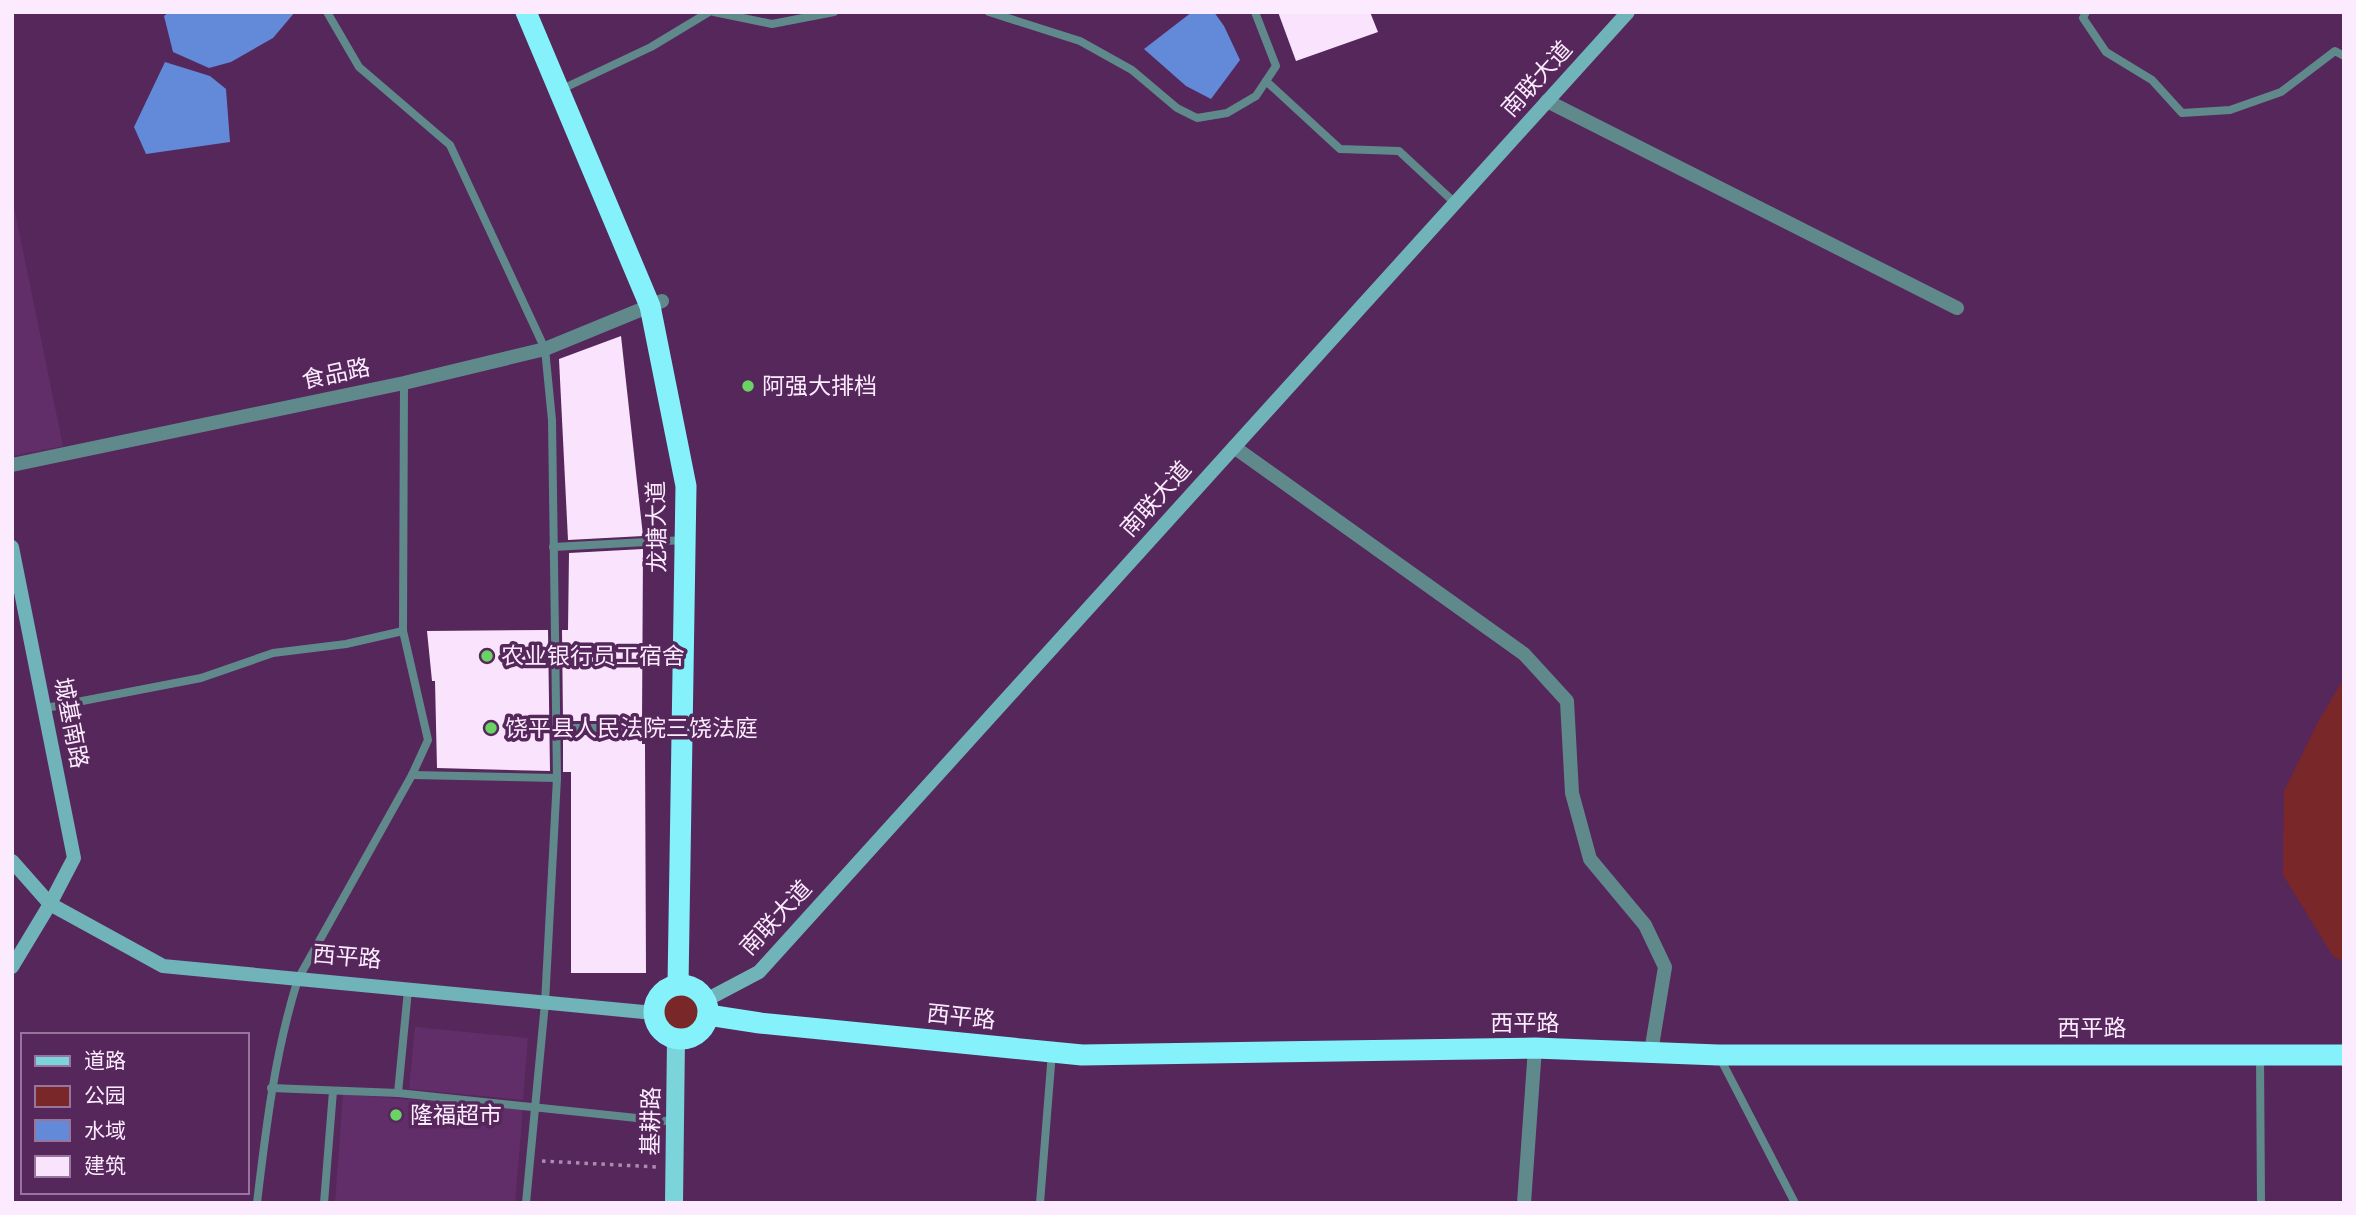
<svg xmlns="http://www.w3.org/2000/svg" width="2356" height="1215" font-family="'Times New Roman','Noto Sans SC',serif">
  <style>
    .built { fill: #622e69 }
    .green { fill: #7a2729 }
    .water { fill: #628ad9 }
    .building { fill: #fae4fd }
    .lines { fill: none; stroke-linecap: round; stroke-linejoin: round }
    .path { stroke: #ab8caf; stroke-width: 3.5; stroke-dasharray: 3.5 5; stroke-linecap: butt }
    .lane { stroke: #60898c; stroke-width: 8 }
    .street { stroke: #60898c; stroke-width: 14 }
    .secondary { stroke: #70b3b9; stroke-width: 14 }
    .primary { stroke: #7bd4db; stroke-width: 18 }
    .highway { stroke: #84f1fb; stroke-width: 21 }
    .poi-dot { fill: #69d364; stroke: #55275b; stroke-width: 2.5 }
    .labels { text-anchor: middle; dominant-baseline: central; stroke-width: 7; stroke-linejoin: round; paint-order: stroke }
    .street-label { font-size: 23px; fill: #fcebfe; stroke: #55275b }
    .poi-label { font-size: 23px; fill: #fcebfe; stroke: #55275b; text-anchor: start }
  </style>
  <rect width="100%" height="100%" fill="#55275b"/>
  <g class="built">
    <polygon points="12,197 63,446 12,456"/>
    <polygon points="415,1027 528,1038 523,1100 409,1089"/>
    <polygon points="343,1094 523,1109 515,1203 335,1203"/>
  </g>
  <g class="green">
    <polygon points="2344,678 2344,962 2333,956 2283,875 2284,791 2318,722"/>
    <circle cx="681" cy="1013" r="20"/>
  </g>
  <g class="water">
    <polygon points="169,12 295,12 273,38 231,62 209,68 173,52 164,16"/>
    <polygon points="1192,12 1214,12 1224,26 1240,60 1211,99 1186,86 1144,49"/>
    <polygon points="165,62 210,76 226,89 230,142 146,154 134,127"/>
  </g>
  <g class="building">
    <polygon points="1278,12 1370,12 1378,32 1296,61"/>
    <polygon points="621,336 643,536 568,540 559,359"/>
    <polygon points="643,549 642,721 563,721 562,630 568,630 569,553"/>
    <polygon points="548,630 550,771 437,768 435,681 432,681 427,631"/>
    <polygon points="563,735 642,735 642,744 645,744 646,973 571,973 571,772 563,772"/>
  </g>
  <g class="lines">
    <polyline class="path" points="542,1161 657,1167"/>
    <g class="lane">
      <polyline points="327,12 359,67 450,145 545,349 552,420 557,778 545,1003 526,1203"/>
      <polyline points="714,12 772,24 834,12"/>
      <polyline points="989,12 1080,41 1132,70 1177,108 1197,118 1227,113 1256,96 1276,66 1255,12"/>
      <polyline points="2086,12 2083,18 2106,52 2152,80 2182,113 2230,110 2281,92 2335,51 2344,56"/>
      <polyline points="1266,81 1340,149 1399,151 1455,203"/>
      <polyline points="560,90 651,47 709,12"/>
      <polyline points="553,547 684,540"/>
      <polyline points="46,708 201,678 273,653 346,644 403,631"/>
      <polyline points="556,728 683,728"/>
      <polyline points="412,775 557,778"/>
      <polyline points="2260,1055 2261,1203"/>
      <polyline points="1720,1058 1795,1203"/>
      <polyline points="271,1088 398,1093 675,1122"/>
      <polyline points="398,1093 408,990"/>
      <path d="M257 1203C266 1127 275 1052 298 979L412 775 428 740 403 631 404 383"/>
      <polyline points="324,1203 333,1091"/>
      <polyline points="1040,1203 1052,1052"/>
    </g>
    <g class="street">
      <polyline points="1547,101 1957,308"/>
      <polyline points="1234,447 1524,654 1567,701 1572,793 1590,859 1645,925 1665,967 1651,1052"/>
      <polyline points="12,465 404,383 545,349 662,301"/>
      <polyline points="1524,1203 1535,1048"/>
    </g>
    <g class="secondary">
      <polyline points="12,547 74,858 50,904 12,967"/>
      <polyline points="12,861 50,904 163,966 654,1013"/>
      <polyline points="706,1000 759,972 1628,12"/>
    </g>
    <polyline class="primary" points="674,1203 676,1039"/>
    <g class="highway">
      <polyline points="526,12 650,306 686,486 678,985"/>
      <circle cx="681" cy="1012" r="27"/>
      <polyline points="708,1015 760,1023 1082,1055 1535,1048 1718,1055 2344,1055"/>
    </g>
  </g>
  <g class="poi-dot">
    <circle cx="748" cy="386" r="7"/>
    <circle cx="487" cy="656" r="7"/>
    <circle cx="491" cy="728" r="7"/>
    <circle cx="396" cy="1115" r="7"/>
  </g>
  <g class="labels">
    <g class="street-label">
      <text transform="translate(1537 79) rotate(-48)">南联大道</text>
      <text transform="translate(336 374) rotate(-12)">食品路</text>
      <text transform="translate(1156 499) rotate(-48)">南联大道</text>
      <text transform="translate(657 527) rotate(-91)">龙塘大道</text>
      <text transform="translate(71 723) rotate(79)">城基南路</text>
      <text transform="translate(776 918) rotate(-47)">南联大道</text>
      <text transform="translate(347 957) rotate(5)">西平路</text>
      <text transform="translate(961 1017) rotate(6)">西平路</text>
      <text x="1525" y="1023">西平路</text>
      <text x="2092" y="1028">西平路</text>
      <text transform="translate(651 1121) rotate(-89)">基耕路</text>
    </g>
    <g class="poi-label">
      <text x="762" y="386">阿强大排档</text>
      <text x="501" y="656">农业银行员工宿舍</text>
      <text x="505" y="728">饶平县人民法院三饶法庭</text>
      <text x="410" y="1115">隆福超市</text>
    </g>
  </g>
  <rect width="2356" height="1215" fill="none" stroke="#fcebfe" stroke-width="28"/>
  <rect x="21" y="1033" width="228" height="161" fill="#55275b" stroke="#98759c" stroke-width="2"/>
  <rect x="35" y="1056" width="35" height="10" fill="#7bd4db" stroke="#98759c" stroke-width="2"/>
  <text x="84" y="1068" font-size="21" fill="#fcebfe">道路</text>
  <rect x="35" y="1086" width="35" height="21" fill="#7a2729" stroke="#98759c" stroke-width="2"/>
  <text x="84" y="1103" font-size="21" fill="#fcebfe">公园</text>
  <rect x="35" y="1120" width="35" height="21" fill="#628ad9" stroke="#98759c" stroke-width="2"/>
  <text x="84" y="1138" font-size="21" fill="#fcebfe">水域</text>
  <rect x="35" y="1156" width="35" height="21" fill="#fae4fd" stroke="#98759c" stroke-width="2"/>
  <text x="84" y="1173" font-size="21" fill="#fcebfe">建筑</text>
</svg>
